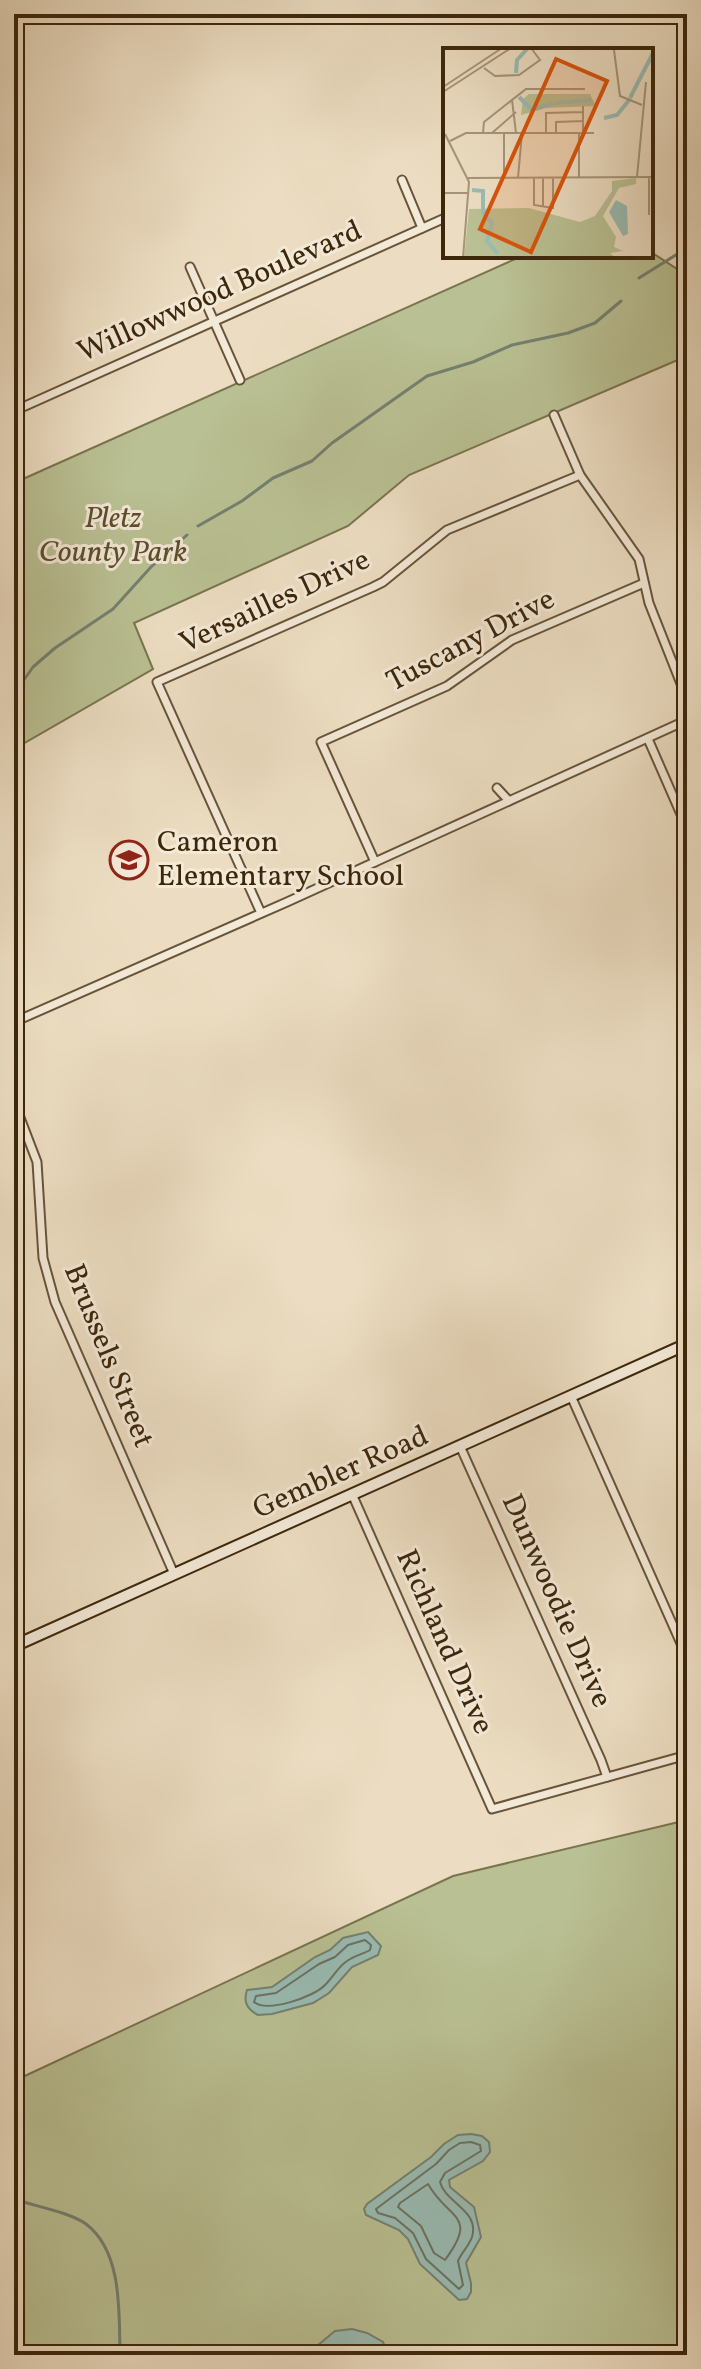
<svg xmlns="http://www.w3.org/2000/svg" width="701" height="2369" font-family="Vollkorn,serif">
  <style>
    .green { fill: #b9c093; stroke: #7a744f; stroke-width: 2 }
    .water { fill: #99bcb4; stroke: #748070; stroke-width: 2 }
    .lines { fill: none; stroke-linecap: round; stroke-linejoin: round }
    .shore { stroke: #6a7260; stroke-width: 2 }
    .stream { stroke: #748070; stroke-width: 3 }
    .minor-casing { stroke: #685439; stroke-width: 11 }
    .secondary-casing { stroke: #3c270b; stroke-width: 14 }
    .minor { stroke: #f3e9d7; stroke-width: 7 }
    .secondary { stroke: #f3e9d7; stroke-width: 10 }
    .labels { text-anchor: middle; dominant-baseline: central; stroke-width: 6; stroke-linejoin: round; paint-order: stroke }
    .street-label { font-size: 30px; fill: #3c270b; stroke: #f3e9d7 }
    .park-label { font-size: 30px; font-style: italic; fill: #5b4d2d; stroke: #f3e9d7 }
    .poi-label { font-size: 30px; fill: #3c270b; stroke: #f3e9d7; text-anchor: start }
    .inset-river { fill: none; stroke: #99bcb4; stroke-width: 4 }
    .inset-road { fill: none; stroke: #a69479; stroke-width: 2 }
    .view { fill: #d7540c; fill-opacity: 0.15; stroke: #d7540c; stroke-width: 4 }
    .inset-edge { fill: none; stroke: #3c270b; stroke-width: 4 }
  </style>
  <rect width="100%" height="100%" fill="#ecddc2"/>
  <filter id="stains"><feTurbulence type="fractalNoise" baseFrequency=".0025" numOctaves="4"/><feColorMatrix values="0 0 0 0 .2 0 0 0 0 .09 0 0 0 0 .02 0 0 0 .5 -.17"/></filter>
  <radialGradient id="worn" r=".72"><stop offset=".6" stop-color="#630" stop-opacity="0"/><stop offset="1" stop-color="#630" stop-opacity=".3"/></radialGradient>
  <g class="green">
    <polygon points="651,252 680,271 687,293 687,356 409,475 348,526 134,623 153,669 14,749 14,483 522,256 651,256"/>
    <polygon points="687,1820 687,2355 14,2355 14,2081 453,1876"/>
  </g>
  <g class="water">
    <path d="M368 1932 381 1946 378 1955 352 1967 329 1993 313 2003 272 2014 258 2015C247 2009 243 2002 247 1990L272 1987 315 1957 330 1950 343 1938Z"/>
    <polygon points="471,2134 482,2136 489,2142 490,2152 483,2161 449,2180 450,2187 474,2207 481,2237 466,2263 471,2283 471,2292 467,2299 459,2300 420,2264 408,2239 399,2230 366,2215 364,2209 367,2204 431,2157 444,2144 458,2135"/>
    <polygon points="352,2329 367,2333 383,2342 388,2355 317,2355 317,2346 335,2331"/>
  </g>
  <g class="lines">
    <g class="shore">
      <path d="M365 1940 371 1945 370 1950C363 1954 354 1956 347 1961 338 1967 333 1977 325 1985 314 1997 267 2013 254 2002L256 1996 276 1993 319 1964 335 1957 348 1945Z"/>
      <path d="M471 2142 480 2145 481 2151 445 2173 440 2182C445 2203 480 2210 472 2237 469 2246 461 2253 458 2261L463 2285 459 2289 426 2259 413 2233 395 2218 378 2213 376 2209 436 2164 449 2150 460 2143Z"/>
      <path d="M428 2184C449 2221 479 2214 445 2260L434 2253 421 2226 398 2207 400 2203Z"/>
    </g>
    <g class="stream">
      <polyline points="639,278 687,248"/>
      <polyline points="198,526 242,501 273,478 312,461 332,443 427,376 473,362 512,345 568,333 595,323 621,301"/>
      <polyline points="14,694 33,667 55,648 113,609 151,567 187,535"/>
      <path d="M14 2199C34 2206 69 2212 86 2224 123 2252 119 2314 120 2355"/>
    </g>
    <defs>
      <g id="minor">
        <polyline points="402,180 422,228"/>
        <polyline points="190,267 240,380"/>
        <polyline points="14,411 445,218"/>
        <polyline points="554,415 580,475 639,559 649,603 687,699"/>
        <polyline points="648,739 687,828"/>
        <polyline points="497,788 509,801"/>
        <polyline points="375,862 321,742 447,686 512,640 644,583"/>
        <polyline points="261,913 157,682 373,587 383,582 447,530 580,475"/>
        <polyline points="14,1022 287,902 687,720"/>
        <polyline points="14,1102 37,1162 43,1258 55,1302 174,1574"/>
        <polyline points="571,1396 687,1657"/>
        <polyline points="460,1446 601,1760 607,1777"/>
        <polyline points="352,1494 492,1809 687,1755"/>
      </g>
      <polyline id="secondary" points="14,1646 687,1344"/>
    </defs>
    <use href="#minor" class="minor-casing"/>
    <use href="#secondary" class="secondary-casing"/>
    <use href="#minor" class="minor"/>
    <use href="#secondary" class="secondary"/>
  </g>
  <defs>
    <symbol id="school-ring" viewBox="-11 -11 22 22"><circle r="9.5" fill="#f3e9d7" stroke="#8f2418" stroke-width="1.5"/><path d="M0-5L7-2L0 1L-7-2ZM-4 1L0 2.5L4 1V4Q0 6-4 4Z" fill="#8f2418"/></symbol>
  </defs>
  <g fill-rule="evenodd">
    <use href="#school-ring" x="107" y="838" width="44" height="44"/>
  </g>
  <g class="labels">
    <g class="street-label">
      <text transform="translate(220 292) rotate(-24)">Willowwood Boulevard</text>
      <text transform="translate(275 602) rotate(-25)">Versailles Drive</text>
      <text transform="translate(471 641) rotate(-28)">Tuscany Drive</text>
      <text transform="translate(108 1356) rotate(68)">Brussels Street</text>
      <text transform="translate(341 1473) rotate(-24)">Gembler Road</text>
      <text transform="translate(556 1601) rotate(66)">Dunwoodie Drive</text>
      <text transform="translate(444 1642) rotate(66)">Richland Drive</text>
    </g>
    <g class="park-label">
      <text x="113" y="519">Pletz<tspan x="113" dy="34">County Park</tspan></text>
    </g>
    <g class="poi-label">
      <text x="157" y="843">Cameron<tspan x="157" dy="34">Elementary School</tspan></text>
    </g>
  </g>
  <g transform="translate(443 48)">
    <rect width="210" height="210" fill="#ecddc2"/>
    <path d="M86 46H147L153 58 103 60 78 67 80 51ZM193 130V136L176 140 160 168 173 189 171 199 180 203 167 205 173 210H21L26 161 86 160 137 174 152 168 169 143V133Z" fill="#b9c093"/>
    <path d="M173 152 184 158 185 186 180 188 166 164Z" fill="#99bcb4"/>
    <path class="inset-river" d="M73 25 74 12 85 0M76 49 89 62 110 55M187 50 210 5M112 55 148 52M161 70 174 67 187 51M29 142 40 143V165L49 175 44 193 55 206"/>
    <path class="inset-road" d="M171 2 177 48 199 57M41 20 52 28 76 27 97 12 88 0M0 39 59 0M0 44 68 0M69 52 73 85M140 58V85M113 84V74L141 73M40 85 41 74 83 41H142M49 85 73 64M103 85V65L140 64M2 86 26 134 20 210M7 93 23 85H151M136 129V85M194 129 203 34M25 130 210 129M61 130V85M75 130 79 85M91 130V157L110 160V130M206 130V167M0 145H26M100 158V130"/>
    <path class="view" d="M113 11 164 33 88 204 37 181Z"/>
    <rect width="210" height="210" class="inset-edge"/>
  </g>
  <rect width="701" height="2369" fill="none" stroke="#ecddc2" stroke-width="48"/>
  <rect x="16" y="16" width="669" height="2337" fill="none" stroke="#3c270b" stroke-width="4"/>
  <rect x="24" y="24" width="653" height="2321" fill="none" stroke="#3c270b" stroke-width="2"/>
  <rect width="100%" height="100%" filter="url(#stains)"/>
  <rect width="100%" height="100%" fill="url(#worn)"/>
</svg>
